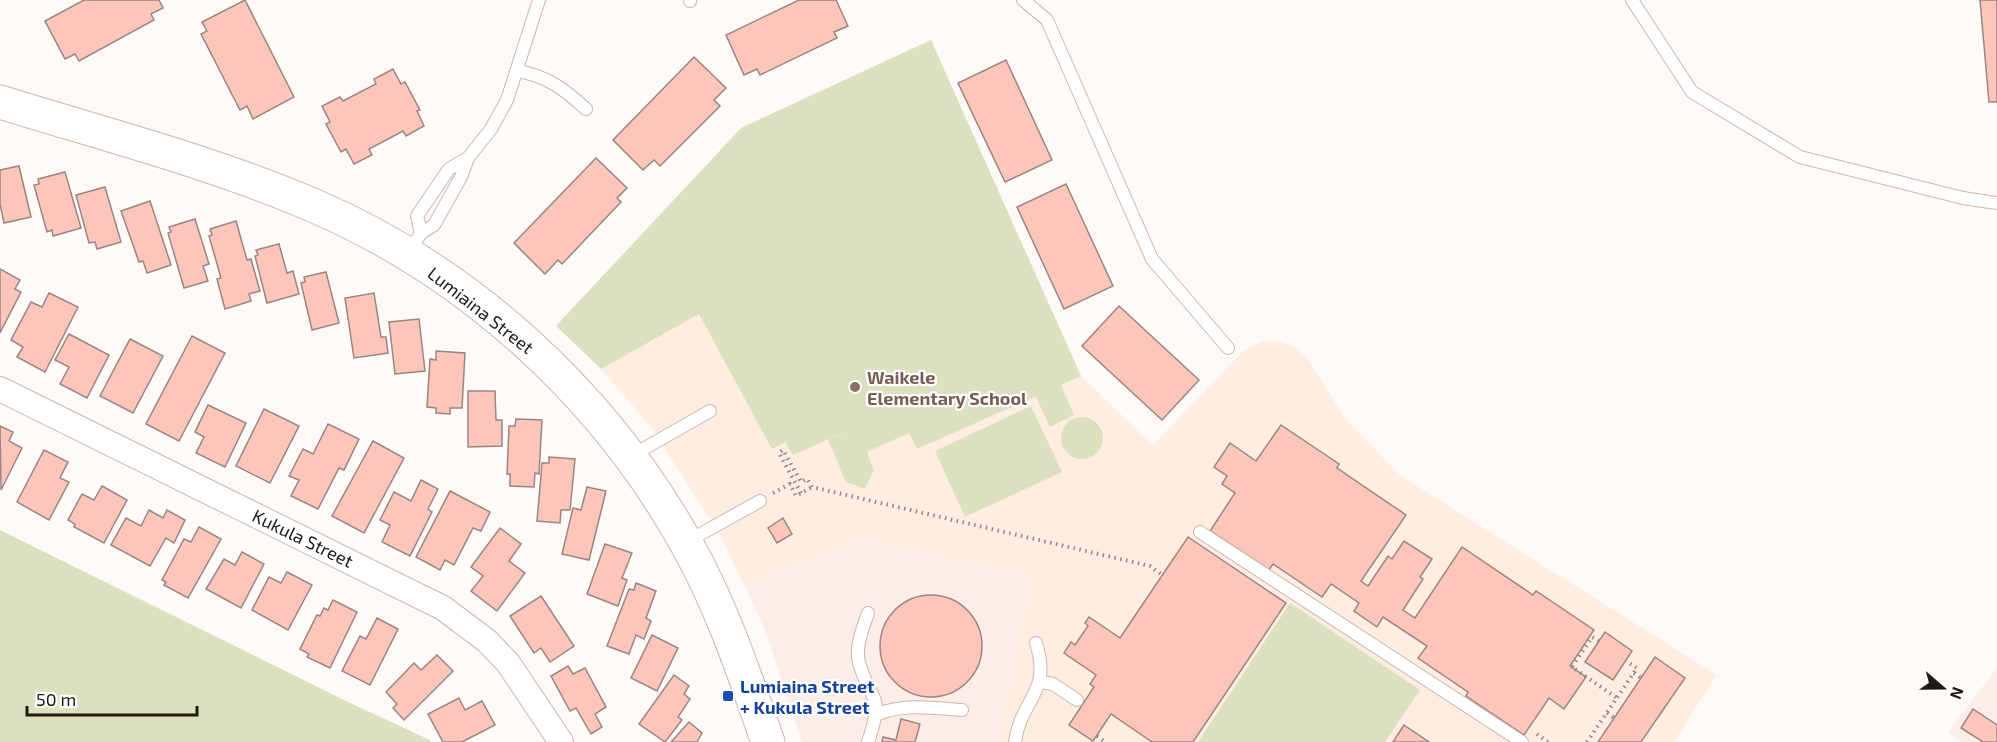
<svg xmlns="http://www.w3.org/2000/svg" width="1997" height="742" font-family="'Exo 2',sans-serif">
  <style>
    .industrial { fill: #fdede8 }
    .education { fill: #ffede2 }
    .green { fill: #dbe0bf }
    .building { fill: #fec6ba; stroke: #988682; stroke-width: 1.5 }
    .lines { fill: none; stroke-linecap: round; stroke-linejoin: round }
    .lane-casing { stroke: #c8b8ae; stroke-width: 14 }
    .street-casing { stroke: #c8b8ae; stroke-width: 26 }
    .secondary-casing { stroke: #c8b8ae; stroke-width: 35 }
    .path { stroke: #8e8986; stroke-width: 4; stroke-dasharray: 1.5 4.5; stroke-linecap: butt }
    .lane { stroke: #fff; stroke-width: 12 }
    .street { stroke: #fff; stroke-width: 24 }
    .secondary { stroke: #fff; stroke-width: 33 }
    .education-dot { fill: #8d6e63; stroke: #fff; stroke-width: 2 }
    .transit-dot { fill: #1a4fb4; stroke: #fff; stroke-width: 2 }
    .labels { text-anchor: middle; dominant-baseline: central; stroke-width: 4.5; stroke-linejoin: round; paint-order: stroke }
    .street-label { font-size: 18px; fill: #201a16; stroke: #fff }
    .education-label { font-size: 18px; font-weight: bold; fill: #785e54; stroke: #fff; text-anchor: start }
    .transit-label { font-size: 18px; font-weight: bold; fill: #164399; stroke: #fff; text-anchor: start }
  </style>
  <rect width="100%" height="100%" fill="#fefaf8"/>
  <g class="industrial">
    <polygon points="863,539 1032,577 997,742 802,742 767,635 745,586"/>
    <polygon points="1997,668 1997,742 1961,742 1948,732"/>
  </g>
  <polygon class="education" points="931,40 1081,376 1153,445 1244,350 1260,342 1276,341 1291,345 1306,356 1346,420 1401,476 1717,675 1674,742 997,742 1032,577 863,539 745,586 721,537 651,427 595,362 556,326 741,128"/>
  <g class="green">
    <polygon points="931,40 1081,376 1061,385 1074,415 1050,427 1036,397 1039,395 917,449 909,433 867,452 874,470 865,489 846,482 828,440 856,427 793,455 785,442 772,449 699,314 601,369 556,326 741,128"/>
    <polygon points="1031,406 1062,472 965,517 935,451"/>
    <circle cx="1082" cy="438" r="21"/>
    <polygon points="0,530 348,702 430,740 431,742 0,742"/>
    <polygon points="1290,603 1420,690 1385,742 1198,742"/>
  </g>
  <g class="building">
    <polygon points="84,0 159,0 163,8 151,14 154,20 79,61 75,54 65,59 45,21"/>
    <polygon points="245,0 294,97 253,119 247,106 240,110 201,34 207,31 202,22"/>
    <polygon points="799,0 836,0 848,26 834,32 837,38 760,75 757,69 744,75 726,35"/>
    <polygon points="1980,0 1997,0 1997,102 1989,102"/>
    <polygon points="694,57 726,88 714,100 720,106 660,166 654,160 643,170 613,140"/>
    <polygon points="1006,60 1052,160 1005,182 958,83"/>
    <polygon points="393,69 401,84 405,82 420,110 417,111 424,126 406,136 403,131 369,149 372,155 354,164 346,149 341,152 326,124 330,122 322,106 340,97 343,101 376,84 374,79"/>
    <polygon points="596,158 627,188 617,198 621,202 562,264 558,260 545,274 514,243"/>
    <polygon points="19,166 31,217 4,223 0,204 0,170"/>
    <polygon points="65,172 81,228 53,236 52,230 47,232 34,185 39,184 38,179"/>
    <polygon points="1066,184 1113,286 1064,309 1017,207"/>
    <polygon points="105,187 121,242 97,249 95,242 89,243 76,195"/>
    <polygon points="150,201 171,265 147,273 143,261 139,262 121,211"/>
    <polygon points="195,219 209,264 203,266 208,281 184,288 168,233 171,232 169,227"/>
    <polygon points="236,221 247,260 251,259 260,291 249,294 251,301 225,309 217,279 221,278 209,236 212,235 210,229"/>
    <polygon points="279,244 287,273 293,271 299,294 267,303 255,256 258,255 256,250"/>
    <polygon points="0,269 20,280 15,289 21,292 0,333"/>
    <polygon points="326,272 339,323 312,330 301,283 305,282 304,277"/>
    <polygon points="49,293 78,307 45,372 17,357 23,347 11,340 31,302 42,307"/>
    <polygon points="374,293 381,337 386,337 388,353 354,358 345,298"/>
    <polygon points="1119,306 1199,380 1162,420 1082,346"/>
    <polygon points="419,319 425,371 395,374 389,322"/>
    <polygon points="69,334 109,355 87,398 60,384 69,367 55,360"/>
    <polygon points="192,336 225,353 179,441 146,424"/>
    <polygon points="130,339 163,356 133,413 100,396"/>
    <polygon points="436,351 465,353 462,408 450,408 450,414 436,413 436,408 427,407 430,359 436,360"/>
    <polygon points="468,391 495,391 496,420 502,420 502,446 468,447"/>
    <polygon points="208,405 246,423 225,467 196,453 204,437 195,432"/>
    <polygon points="264,409 299,426 270,483 236,466"/>
    <polygon points="516,419 542,420 539,474 535,473 534,487 510,486 510,474 507,474 509,426 515,426"/>
    <polygon points="328,424 359,439 344,470 339,468 318,509 291,496 299,480 289,476 303,449 313,454"/>
    <polygon points="1281,425 1339,464 1337,468 1406,515 1361,581 1368,586 1388,556 1392,559 1404,541 1432,559 1420,577 1423,579 1403,610 1415,618 1462,547 1533,595 1536,591 1594,630 1570,666 1586,677 1564,709 1549,698 1524,735 1466,696 1468,692 1418,658 1427,646 1383,617 1377,627 1354,611 1359,603 1331,584 1322,597 1273,564 1269,570 1210,531 1235,493 1222,484 1227,476 1214,467 1230,443 1256,461"/>
    <polygon points="0,426 13,432 9,441 22,448 1,490"/>
    <polygon points="373,441 404,458 364,533 332,516"/>
    <polygon points="44,450 68,462 60,478 69,482 49,520 17,502"/>
    <polygon points="549,457 575,459 570,510 561,510 560,523 537,521 542,463 549,463"/>
    <polygon points="421,480 438,489 428,509 432,512 410,556 382,542 390,525 380,520 394,492 411,501"/>
    <polygon points="102,486 127,500 104,543 74,527 75,524 68,520 82,494 94,500"/>
    <polygon points="587,487 606,491 589,560 562,554 573,508 581,510"/>
    <polygon points="450,491 490,512 481,531 473,528 454,565 445,560 440,570 416,557"/>
    <polygon points="149,510 163,518 167,510 185,520 174,543 166,538 150,566 111,545 126,518 141,526"/>
    <polygon points="783,518 792,534 777,543 768,528"/>
    <polygon points="199,527 221,539 188,598 164,585 166,582 162,580 184,539 191,542"/>
    <polygon points="500,528 521,544 509,561 525,573 497,611 471,591 483,576 471,567"/>
    <polygon points="1188,537 1286,603 1193,742 1152,742 1111,714 1093,741 1069,725 1094,687 1090,684 1096,675 1064,653 1071,642 1075,645 1088,626 1085,623 1089,617 1120,638"/>
    <polygon points="605,544 632,553 622,578 627,580 618,606 587,594"/>
    <polygon points="242,552 264,564 241,608 206,589 224,559 235,565"/>
    <polygon points="287,572 312,585 288,630 252,610 269,577 281,583"/>
    <polygon points="636,583 656,591 646,618 651,621 644,639 636,635 629,654 607,646 629,589 634,590"/>
    <circle cx="931" cy="646" r="51"/>
    <polygon points="541,596 574,646 550,662 541,648 534,653 510,616"/>
    <polygon points="333,600 357,612 330,668 307,657 309,654 300,649 317,615 320,616 324,608 328,610"/>
    <polygon points="377,618 398,629 370,685 342,671 360,636 366,639"/>
    <polygon points="1605,632 1632,651 1613,680 1585,662"/>
    <polygon points="652,635 678,648 657,691 631,678"/>
    <polygon points="437,655 453,671 404,720 393,708 397,704 386,692 414,663 421,670"/>
    <polygon points="1655,657 1685,678 1641,742 1598,742"/>
    <polygon points="568,666 573,674 585,668 606,707 595,714 602,727 591,734 576,708 570,711 551,676"/>
    <polygon points="674,675 689,686 684,694 690,699 678,717 682,720 665,742 639,724"/>
    <polygon points="459,698 465,710 482,701 495,725 462,742 443,742 428,714"/>
    <polygon points="1973,709 1997,725 1997,742 1983,742 1961,728"/>
    <polygon points="901,719 920,724 915,742 882,742 883,737 896,740"/>
    <polygon points="689,722 702,733 697,742 671,742"/>
    <polygon points="1404,725 1429,742 1393,742"/>
  </g>
  <g class="lines">
    <defs>
      <g id="lane">
        <polyline points="690,0 690,1"/>
        <polyline points="1023,0 1047,20 1152,259 1228,348"/>
        <polyline points="1632,0 1692,92 1800,157 1963,198 1997,203"/>
        <path d="M518 71C547 76 564 89 586 109"/>
        <polyline points="421,233 417,216 449,169 468,158"/>
        <polyline points="408,254 421,233 434,225 461,177 468,158 491,129 507,100 539,0"/>
        <polyline points="631,456 710,411"/>
        <polyline points="1200,532 1522,742"/>
        <polyline points="688,541 760,501"/>
        <path d="M868 613C863 628 855 646 859 663 871 705 885 691 868 742"/>
        <polyline points="1041,682 1053,684 1077,700"/>
        <path d="M878 714C905 703 933 708 962 710"/>
        <path d="M1015 742C1021 698 1052 694 1036 643"/>
      </g>
      <polyline id="street" points="0,389 443,608 487,641 508,663 561,742"/>
      <path id="secondary" d="M0 102C106 135 216 163 317 207 471 274 603 395 685 541 721 604 744 673 768 742"/>
    </defs>
    <use href="#lane" class="lane-casing"/>
    <use href="#street" class="street-casing"/>
    <use href="#secondary" class="secondary-casing"/>
    <g class="path">
      <polyline points="773,493 790,484 796,496 812,487"/>
      <polyline points="801,493 779,453 783,450 801,482 807,479 812,487 1150,566 1162,575"/>
      <polyline points="1599,641 1592,637 1572,667 1617,698"/>
      <polyline points="1634,673 1641,678"/>
      <polyline points="1607,713 1614,718"/>
      <polyline points="1537,734 1548,742"/>
      <polyline points="1097,736 1105,742"/>
      <polyline points="1587,742 1637,668 1626,661"/>
    </g>
    <use href="#lane" class="lane"/>
    <use href="#street" class="street"/>
    <use href="#secondary" class="secondary"/>
  </g>
  <circle class="education-dot" cx="855" cy="387" r="6"/>
  <rect class="transit-dot" x="722" y="690" width="12" height="12" rx="3"/>
  <g class="labels">
    <g class="street-label">
      <text transform="translate(481 310) rotate(38)">Lumiaina Street</text>
      <text transform="translate(303 538) rotate(26)">Kukula Street</text>
    </g>
    <g class="education-label">
      <text x="867" y="377">Waikele<tspan x="867" dy="21">Elementary School</tspan></text>
    </g>
    <g class="transit-label">
      <text x="740" y="686">Lumiaina Street<tspan x="740" dy="21">+ Kukula Street</tspan></text>
    </g>
  </g>
  <g transform="translate(1943 688) rotate(110)" stroke="#ffffff" stroke-width="4.5" paint-order="stroke">
  <path d="M0-4.5L10 22L0 15L-10 22Z" fill="#201a16"/>
  <text y="-9" font-size="16" font-weight="bold" text-anchor="middle" fill="#201a16">N</text>
  </g>
  <path d="M27 706v9h170v-9" fill="none" stroke="#201a16" stroke-width="3"/>
  <text x="36" y="706" font-size="18" fill="#201a16" stroke="#ffffff" stroke-width="4.5" paint-order="stroke">50 m</text>
</svg>
